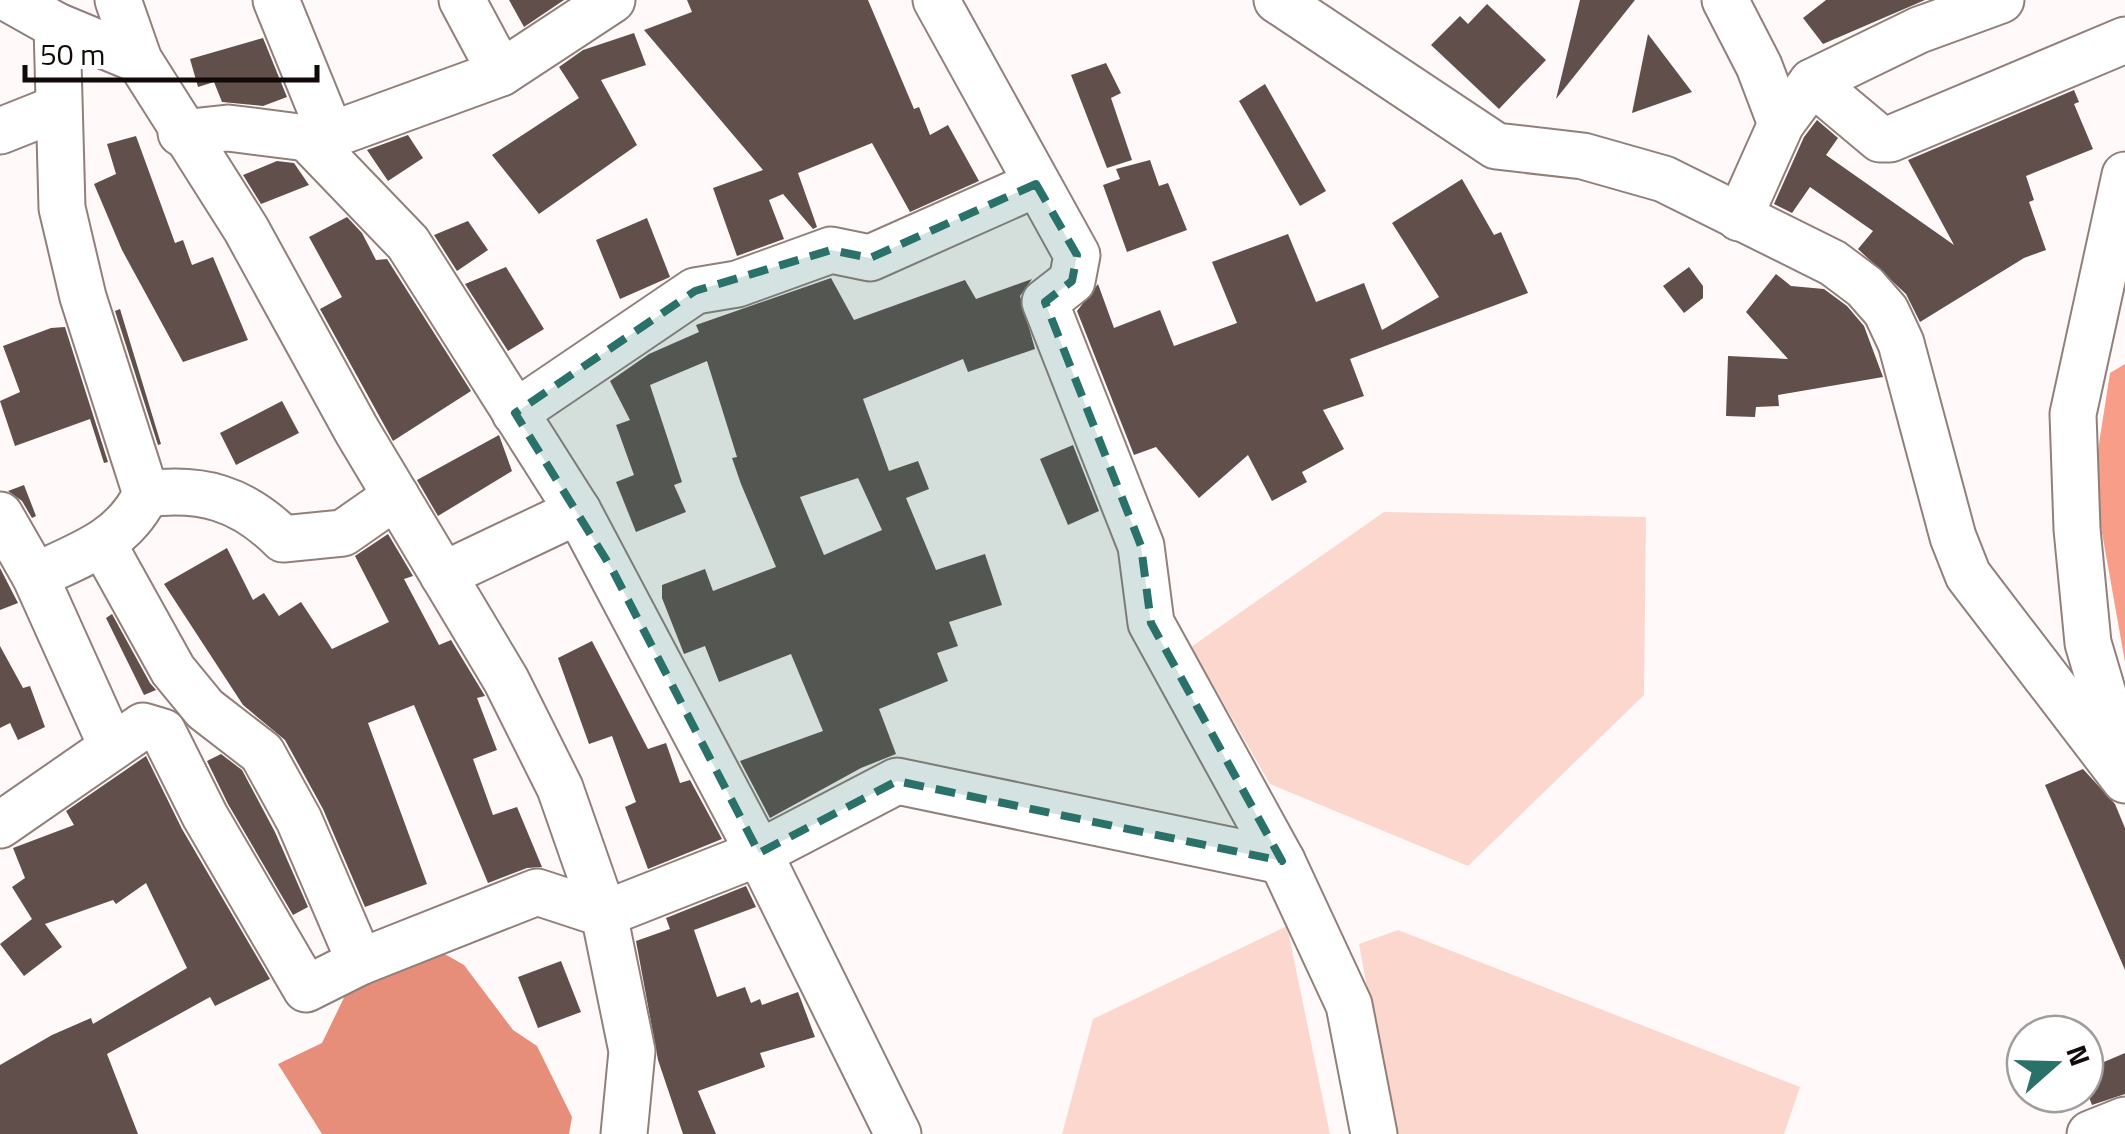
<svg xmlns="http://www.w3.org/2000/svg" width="2125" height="1134" font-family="'Titillium Web',sans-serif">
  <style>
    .green { fill: #fcd7ce }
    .forest { fill: #f79d88 }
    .water { fill: #e78e7a }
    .building { fill: #604f4b; fill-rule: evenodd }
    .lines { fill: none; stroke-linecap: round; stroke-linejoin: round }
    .minor-casing { stroke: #917f7a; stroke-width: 49 }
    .minor { stroke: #fff; stroke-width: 45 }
    .marked { fill: #2a7269; fill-opacity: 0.2; stroke: #2a7269; stroke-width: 8; stroke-dasharray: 20 12; stroke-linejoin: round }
  </style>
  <rect width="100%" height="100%" fill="#fffaf9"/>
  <g class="green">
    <polygon points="1384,512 1646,517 1644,695 1468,866 1270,784 1191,647"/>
    <polygon points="1287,926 1330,1134 1062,1134 1093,1019"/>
    <polygon points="1398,930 1800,1087 1784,1134 1394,1134 1359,944"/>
  </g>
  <polygon class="forest" points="2125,364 2125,662 2093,482 2110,373"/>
  <polygon class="water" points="427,944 464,965 513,1030 537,1046 572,1117 569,1134 322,1134 278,1064 322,1043 354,977"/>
  <g class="building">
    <polygon points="509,0 564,0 524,27"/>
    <polygon points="687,0 868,0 914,109 919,107 930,135 948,125 979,181 910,212 872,143 798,173 817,227 813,229 783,194 769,200 784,239 737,256 713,188 763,170 644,30 692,12"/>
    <polygon points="1580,0 1635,0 1556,99"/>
    <polygon points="1826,0 1925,0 1823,44 1803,18"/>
    <polygon points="1487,4 1546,60 1499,109 1431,45 1460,16 1468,24"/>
    <polygon points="634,33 646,65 601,80 637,145 539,214 492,155 579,98 559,67 583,50"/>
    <polygon points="1648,34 1692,92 1632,113"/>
    <polygon points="263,38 287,97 263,106 222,102 214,82 198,87 190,59"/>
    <polygon points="1106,63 1121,93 1111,98 1132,160 1107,168 1071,75"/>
    <polygon points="1265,84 1326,191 1300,206 1239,101"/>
    <polygon points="2074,90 2079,102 2074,104 2093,149 2026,176 2034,200 2029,202 2046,250 2024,258 1920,322 1906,294 1858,249 1873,231 1810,187 1792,213 1774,204 1804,137 1817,120 1838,138 1826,155 1954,245 1908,160"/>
    <polygon points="408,135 423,158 388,181 367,150"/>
    <polygon points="136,136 175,243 183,240 192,265 213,257 248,340 183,362 122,250 94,184 116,174 107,144"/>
    <polygon points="1150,160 1159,186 1168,183 1187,230 1127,252 1103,185 1120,179 1116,169"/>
    <polygon points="277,161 294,163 309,185 261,204 243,175"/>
    <polygon points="1462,179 1494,235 1501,232 1528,293 1350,359 1364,396 1323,410 1344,449 1302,472 1307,482 1272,501 1248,455 1199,498 1156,447 1134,455 1077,311 1098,284 1114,328 1160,310 1174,346 1237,323 1212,262 1288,234 1316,302 1364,283 1382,330 1439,297 1392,223"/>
    <polygon points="347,217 362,233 376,260 387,259 471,391 393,441 320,309 342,297 309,237"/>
    <polygon points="647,218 670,277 620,299 596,240"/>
    <polygon points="468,221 488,250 457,271 434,235"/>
    <polygon points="506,267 544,329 508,351 465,284"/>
    <polygon points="1689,267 1703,286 1703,298 1684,313 1663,286"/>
    <polygon points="1776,274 1791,286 1824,289 1847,306 1864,326 1883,377 1778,395 1779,406 1756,407 1755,417 1726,416 1728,356 1788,359 1746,312"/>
    <path d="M831 278 854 320 965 280 976 299 1032 279 1020 296 1035 349 968 372 963 359 863 399 889 471 918 461 929 489 906 498 936 570 985 554 1002 605 949 622 958 646 937 653 948 681 879 709 896 754 861 768 770 818 740 761 823 731 791 654 719 682 705 646 684 654 662 598V585L705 569 713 591 776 567 741 484 732 458 737 457 707 361 650 385 682 482 674 485 686 512 636 532 616 482 634 475 616 425 630 420 610 381 649 354 699 332 696 325ZM858 478 882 530 824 555 800 497Z"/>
    <polygon points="120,309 161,444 158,445 115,311"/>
    <polygon points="65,327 108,462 104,463 90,419 15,446 0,401 20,392 3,346 51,328"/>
    <polygon points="282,401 299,433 236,465 220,433"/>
    <polygon points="499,435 512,471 438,516 417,480"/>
    <polygon points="1073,445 1099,511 1068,525 1040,459"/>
    <polygon points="24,485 36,516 32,518 22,501 8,491"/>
    <polygon points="388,534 413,576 404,579 439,645 451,640 485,696 477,698 497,750 473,759 493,815 517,807 542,867 527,868 488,883 414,705 368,723 427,884 365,907 323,809 285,740 243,705 164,584 227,548 253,600 264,593 279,616 301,602 332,649 389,622 355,556"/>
    <polygon points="0,568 18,603 0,610"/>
    <polygon points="112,614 150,683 156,690 144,695 106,618"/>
    <polygon points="592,641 648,749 666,743 680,783 690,780 722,839 648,869 625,807 636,802 612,736 589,744 558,658"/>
    <polygon points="0,646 23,688 30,686 45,727 18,740 10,723 0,728"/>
    <polygon points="221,754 242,770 275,832 308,907 293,915 228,804 207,761"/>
    <polygon points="146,756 182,829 270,979 215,1006 210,997 107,1054 138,1134 0,1134 0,1065 52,1035 91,1018 93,1024 187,968 146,883 116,904 113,900 45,924 62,947 24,976 0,944 32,919 12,887 25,878 13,848 74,825 66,811"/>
    <polygon points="2083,769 2115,804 2125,828 2125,970 2045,785"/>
    <polygon points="746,886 756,907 694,930 717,997 745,987 751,1003 760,999 762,1005 798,992 815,1037 760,1053 765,1067 698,1091 716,1134 683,1134 658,1060 636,941 670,929 666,918"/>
    <polygon points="561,961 581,1012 538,1028 518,977"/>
    <polygon points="2125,1053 2125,1094 2092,1105 2085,1087 2085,1070"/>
  </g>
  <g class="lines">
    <defs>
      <g id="minor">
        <polyline points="11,0 57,26 139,60"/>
        <polyline points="118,0 139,60 246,229 357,431 506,680 560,788 604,914 632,1051 624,1134"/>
        <polyline points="276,0 331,135"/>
        <polyline points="462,0 501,73"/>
        <polyline points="936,0 1077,255 1072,281 1045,302 1141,546 1151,623 1282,861 1349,1005 1374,1134"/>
        <polyline points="1277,0 1496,146 1583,156 1664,179 1833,263 1865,287 1886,311 1901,343 1953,537 1968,575 2125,780"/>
        <polyline points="1725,0 1759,66 1781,124"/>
        <polyline points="1812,82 1880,139 1890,139 2125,40"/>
        <polyline points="0,131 58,108"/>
        <polyline points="181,133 228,128 307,138 331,135 501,73 612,0"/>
        <polyline points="307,138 408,243 578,511 759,853 898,1134"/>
        <polyline points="1739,218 1781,124 1812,82 1919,30 2001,0"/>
        <polyline points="515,413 695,291 737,284 831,250 870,258 1036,184"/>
        <path d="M146 494C202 487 242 498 283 539L343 533 396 496"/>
        <polyline points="0,515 35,576 112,747"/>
        <polyline points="103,544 173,670 205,709 262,753 299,820 360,962"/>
        <polyline points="443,575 578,511"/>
        <path d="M35 576C80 555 124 541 146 494L83 297 62 208 57 26"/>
        <polyline points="2123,761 2088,643 2077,529 2073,414 2125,175"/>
        <polyline points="0,825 143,726 163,732 205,816 306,989 360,962 537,892 604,914 759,853 897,781 1282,861"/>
        <polyline points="2090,1134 2125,1120"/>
      </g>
    </defs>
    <use href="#minor" class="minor-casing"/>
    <use href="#minor" class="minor"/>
  </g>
  <path class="marked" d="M1036 184 1077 255 1072 281 1045 302 1141 546 1151 623 1282 861 897 781 759 853 612 569 515 413 695 291 831 250 870 258Z"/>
  <g transform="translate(2055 1064) rotate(70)"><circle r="48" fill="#ffffff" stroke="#a09d9d" stroke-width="2.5"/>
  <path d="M0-8L18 38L0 25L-18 38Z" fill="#2a7269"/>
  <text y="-15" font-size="28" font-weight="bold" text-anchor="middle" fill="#110a09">N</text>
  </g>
  <path d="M25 65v15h292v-15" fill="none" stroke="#110a09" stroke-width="5"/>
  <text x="40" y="65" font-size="30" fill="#110a09" stroke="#ffffff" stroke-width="8" paint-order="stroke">50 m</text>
</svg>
